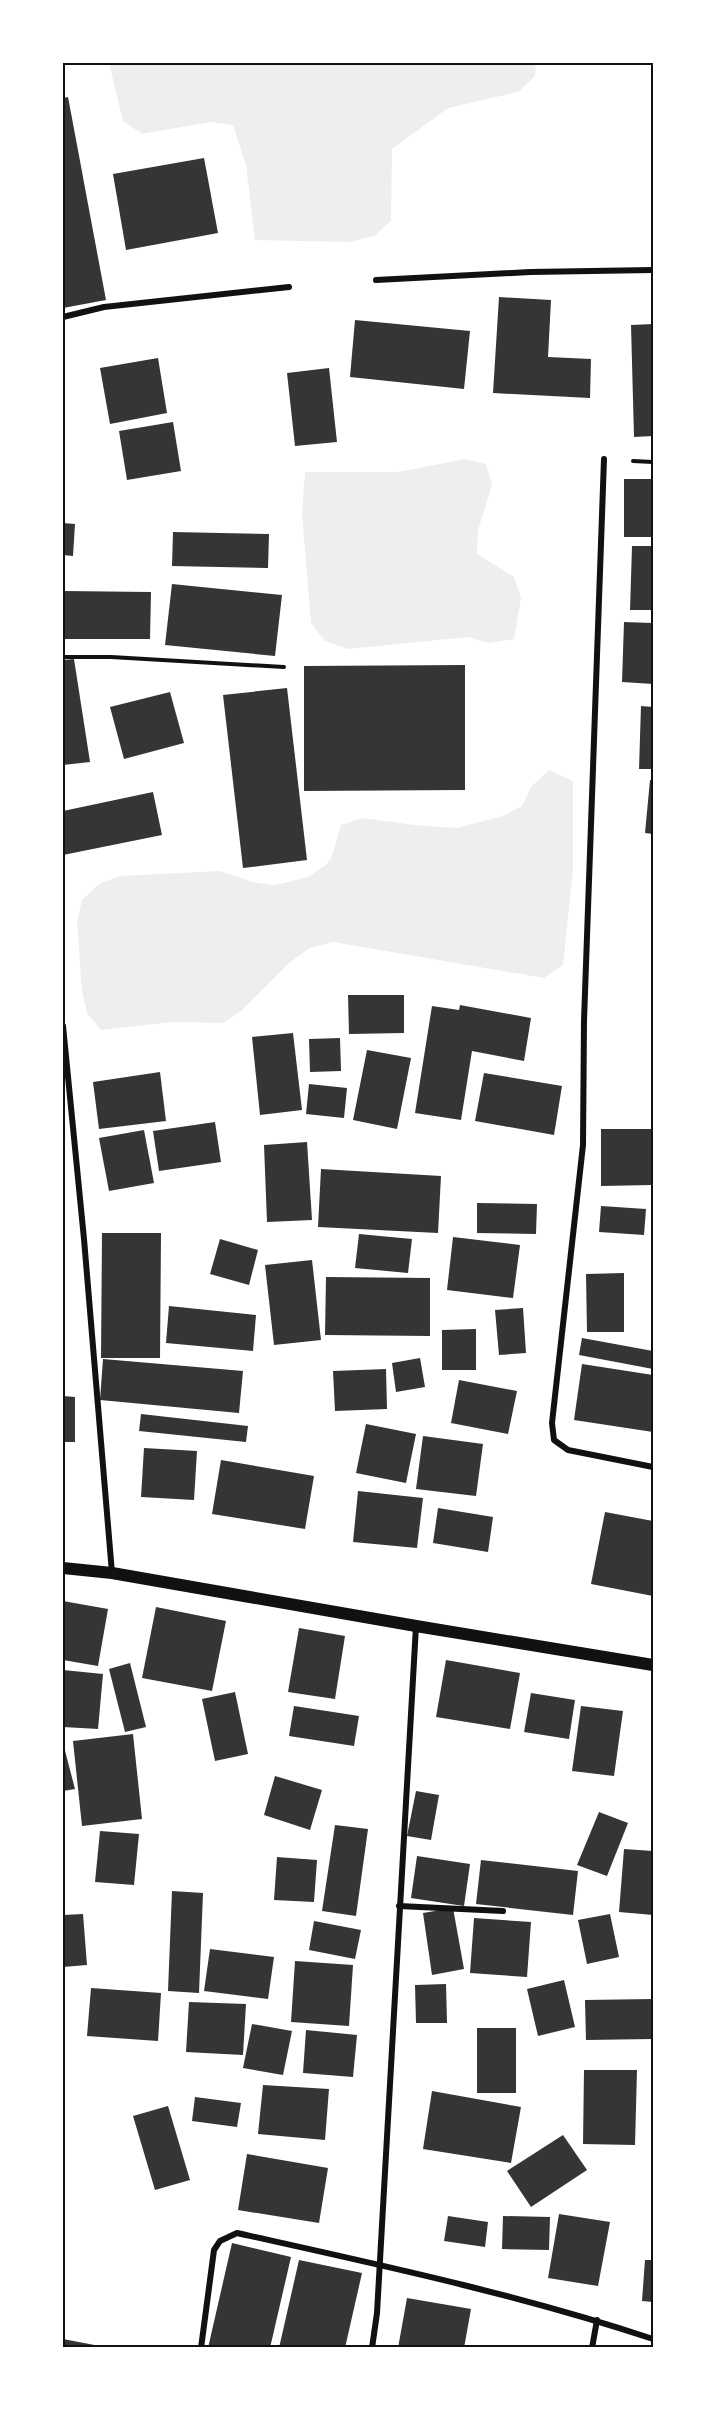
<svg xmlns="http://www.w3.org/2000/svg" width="716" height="2411" font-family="Signika,sans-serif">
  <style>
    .green { fill: #eee }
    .building { fill: #353535 }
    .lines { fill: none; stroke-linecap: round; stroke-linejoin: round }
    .path { stroke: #111; stroke-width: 4 }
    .minor { stroke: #111; stroke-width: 6 }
    .secondary { stroke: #111; stroke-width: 12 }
    .neatline { fill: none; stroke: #111; stroke-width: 2 }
  </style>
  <rect width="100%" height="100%" fill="#fff"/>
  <g class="green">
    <polygon points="109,63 536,63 535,76 518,92 448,108 392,149 391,221 374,236 350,242 255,240 246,165 233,125 210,122 142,134 123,121"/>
    <polygon points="465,459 486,464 492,485 478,530 477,554 514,577 521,598 514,639 489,643 468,637 348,649 325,641 311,623 302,513 305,472 398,472"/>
    <polygon points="549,770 573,781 573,870 563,965 544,978 333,942 310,948 289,963 241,1011 223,1023 172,1022 101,1030 87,1013 82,991 77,922 82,900 99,884 120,876 220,871 253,882 273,885 284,883 308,877 326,865 332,856 341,825 363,818 414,825 457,828 503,816 522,806 532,786"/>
  </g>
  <g class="building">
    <polygon points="68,97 106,300 63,308 63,98"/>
    <polygon points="204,158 218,233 126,250 113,174"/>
    <polygon points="499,297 551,300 548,357 591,359 590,398 493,393"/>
    <polygon points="355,320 470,331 464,389 350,377"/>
    <polygon points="653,324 653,436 634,437 631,325"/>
    <polygon points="158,358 167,413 110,424 100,368"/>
    <polygon points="329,368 337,442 295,446 287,373"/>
    <polygon points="173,422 181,471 127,480 119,431"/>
    <rect x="624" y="479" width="29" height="58"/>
    <polygon points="63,523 75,524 73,556 63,555"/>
    <polygon points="173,532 269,534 268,568 172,566"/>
    <polygon points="632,546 653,546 653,610 630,610"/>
    <polygon points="172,584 282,595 275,656 165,645"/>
    <polygon points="63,591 151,592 150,639 63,639"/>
    <polygon points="624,622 653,623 653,684 622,682"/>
    <polygon points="74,659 90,762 63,765 63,660"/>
    <polygon points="465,665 465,790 304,791 304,666"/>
    <polygon points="287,688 307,860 243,868 223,695"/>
    <polygon points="170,692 184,743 124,759 110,707"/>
    <polygon points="641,706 653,707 653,769 639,769"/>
    <polygon points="650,780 653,780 653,834 645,833"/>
    <polygon points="153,792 162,835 63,855 63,811"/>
    <polygon points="348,995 404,995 404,1033 349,1034"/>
    <polygon points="460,1005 531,1018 524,1061 472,1051 461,1120 415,1113 432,1006 459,1010"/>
    <polygon points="293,1033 302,1110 260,1115 252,1037"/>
    <polygon points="340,1038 341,1071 310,1072 309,1039"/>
    <polygon points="367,1050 411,1058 397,1129 353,1120"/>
    <polygon points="160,1072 166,1121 99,1129 93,1082"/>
    <polygon points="484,1073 562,1086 554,1135 475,1121"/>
    <polygon points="309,1084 347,1088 344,1118 306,1114"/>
    <polygon points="215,1122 221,1162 159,1171 153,1131"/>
    <polygon points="601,1129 653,1129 653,1185 601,1186"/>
    <polygon points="144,1130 154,1183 109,1191 99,1138"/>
    <polygon points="307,1142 312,1220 267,1222 264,1145"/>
    <polygon points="321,1169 441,1176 438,1233 318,1227"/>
    <polygon points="477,1203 537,1204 536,1234 477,1233"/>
    <polygon points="601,1206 646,1209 644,1235 599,1232"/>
    <polygon points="102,1233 161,1233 160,1358 101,1358"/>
    <polygon points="359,1234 412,1239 408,1273 355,1268"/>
    <polygon points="453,1237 520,1245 513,1298 447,1290"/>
    <polygon points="220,1239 258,1250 249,1285 210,1274"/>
    <polygon points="312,1260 321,1340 274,1345 265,1265"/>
    <polygon points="624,1273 624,1332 587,1332 586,1274"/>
    <polygon points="326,1277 430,1278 430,1336 325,1335"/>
    <polygon points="169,1306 256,1315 253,1351 166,1343"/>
    <polygon points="523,1308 526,1353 499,1355 495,1310"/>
    <polygon points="476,1329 476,1370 442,1370 442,1330"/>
    <polygon points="582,1338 653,1351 653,1369 579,1355"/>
    <polygon points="420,1358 425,1387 396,1392 392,1363"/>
    <polygon points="103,1359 243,1371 239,1413 100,1400"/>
    <polygon points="582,1364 653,1375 653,1432 574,1420"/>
    <polygon points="386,1369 387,1409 335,1411 333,1371"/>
    <polygon points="459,1380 517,1391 508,1434 451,1423"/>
    <polygon points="63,1396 75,1397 75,1442 63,1442"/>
    <polygon points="141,1414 248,1426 246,1442 139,1431"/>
    <polygon points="366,1424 416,1434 406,1483 356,1473"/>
    <polygon points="423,1436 483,1444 476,1496 416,1489"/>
    <polygon points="144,1448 197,1451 194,1500 141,1497"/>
    <polygon points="221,1460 314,1476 305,1529 212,1514"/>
    <polygon points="358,1491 423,1498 417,1548 353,1542"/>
    <polygon points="438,1508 493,1517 488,1552 433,1543"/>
    <polygon points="605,1512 653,1521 653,1596 591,1584"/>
    <polygon points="63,1601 108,1609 98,1666 63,1660"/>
    <polygon points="156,1607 226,1621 212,1691 142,1678"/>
    <polygon points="299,1628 345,1636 335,1699 288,1692"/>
    <polygon points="446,1660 520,1673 510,1729 436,1717"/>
    <polygon points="130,1663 146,1727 125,1732 109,1669"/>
    <polygon points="63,1670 103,1674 98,1729 63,1727"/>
    <polygon points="235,1692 248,1754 215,1761 202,1699"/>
    <polygon points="531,1693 575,1700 569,1739 524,1732"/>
    <polygon points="294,1706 359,1716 354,1746 289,1736"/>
    <polygon points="581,1706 623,1711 614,1776 572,1771"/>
    <polygon points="133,1734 142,1819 82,1826 73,1741"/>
    <polygon points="63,1743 75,1789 63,1791"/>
    <polygon points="275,1776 322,1790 310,1830 264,1815"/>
    <polygon points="416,1791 439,1795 431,1840 407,1836"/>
    <polygon points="599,1812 628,1823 607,1876 577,1865"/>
    <polygon points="335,1825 368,1829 356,1916 322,1911"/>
    <polygon points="100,1831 139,1834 134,1885 95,1882"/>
    <polygon points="624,1849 653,1851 653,1915 619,1912"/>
    <polygon points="417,1856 470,1864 464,1906 411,1898"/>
    <polygon points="277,1857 317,1860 314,1902 274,1900"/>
    <polygon points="481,1860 578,1871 573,1915 476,1904"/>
    <polygon points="172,1891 203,1893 199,1993 168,1991"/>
    <polygon points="453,1908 464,1969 432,1975 423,1913"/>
    <polygon points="83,1914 87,1965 63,1967 63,1915"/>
    <polygon points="610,1914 619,1957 587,1964 578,1920"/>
    <polygon points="474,1918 531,1922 527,1977 470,1973"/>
    <polygon points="314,1921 361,1930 355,1959 309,1950"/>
    <polygon points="210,1949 274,1957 268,1999 204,1991"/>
    <polygon points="295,1961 353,1965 349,2026 291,2022"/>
    <polygon points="564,1980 575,2027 538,2036 527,1989"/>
    <polygon points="446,1984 447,2023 416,2023 415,1985"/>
    <polygon points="91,1988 161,1993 158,2041 87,2036"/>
    <polygon points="653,1999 653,2039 586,2040 585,2000"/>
    <polygon points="189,2002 246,2004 243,2055 186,2052"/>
    <polygon points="252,2024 292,2031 283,2075 243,2068"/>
    <rect x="477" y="2028" width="39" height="65"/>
    <polygon points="306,2030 357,2035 353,2077 303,2073"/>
    <polygon points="584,2070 637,2070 635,2145 583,2144"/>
    <polygon points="263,2085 329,2089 325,2140 258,2134"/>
    <polygon points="432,2091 521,2107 511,2163 423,2149"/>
    <polygon points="195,2097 241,2103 237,2127 192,2121"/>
    <polygon points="168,2106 190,2180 155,2190 133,2116"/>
    <polygon points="563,2135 587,2170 531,2207 507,2171"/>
    <polygon points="247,2154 328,2168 319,2223 238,2210"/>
    <polygon points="559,2214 610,2222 598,2286 548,2278"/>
    <polygon points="448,2216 488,2222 485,2247 444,2241"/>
    <polygon points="503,2216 550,2217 549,2250 502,2249"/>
    <polygon points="232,2243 291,2257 270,2348 208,2348"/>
    <polygon points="299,2260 362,2273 345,2348 279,2348"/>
    <polygon points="645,2260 653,2260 653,2302 642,2301"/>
    <polygon points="407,2298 471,2309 464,2348 398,2348"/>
    <polygon points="63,2339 105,2347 105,2348 63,2348"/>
  </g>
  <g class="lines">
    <g class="path">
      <polyline points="633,461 653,462"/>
      <polyline points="63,657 111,657 284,667"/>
    </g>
    <g class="minor">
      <polyline points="376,280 530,272 653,270"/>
      <polyline points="63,317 104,307 289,287"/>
      <polyline points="604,459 584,1021 583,1145 552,1423 554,1440 568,1450 653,1467"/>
      <polyline points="63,1026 84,1239 112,1573"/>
      <polyline points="399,1906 503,1911"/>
      <path d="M201 2348 214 2250 220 2241 237 2233C376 2264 517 2294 653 2339"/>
      <polyline points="372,2348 377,2313 416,1626"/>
      <polyline points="592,2348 597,2320"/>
    </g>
    <polyline class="secondary" points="63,1568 112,1573 416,1626 653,1665"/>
  </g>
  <rect width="716" height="2411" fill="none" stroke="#ffffff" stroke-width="129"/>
  <rect x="64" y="64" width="588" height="2282" class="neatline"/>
</svg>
